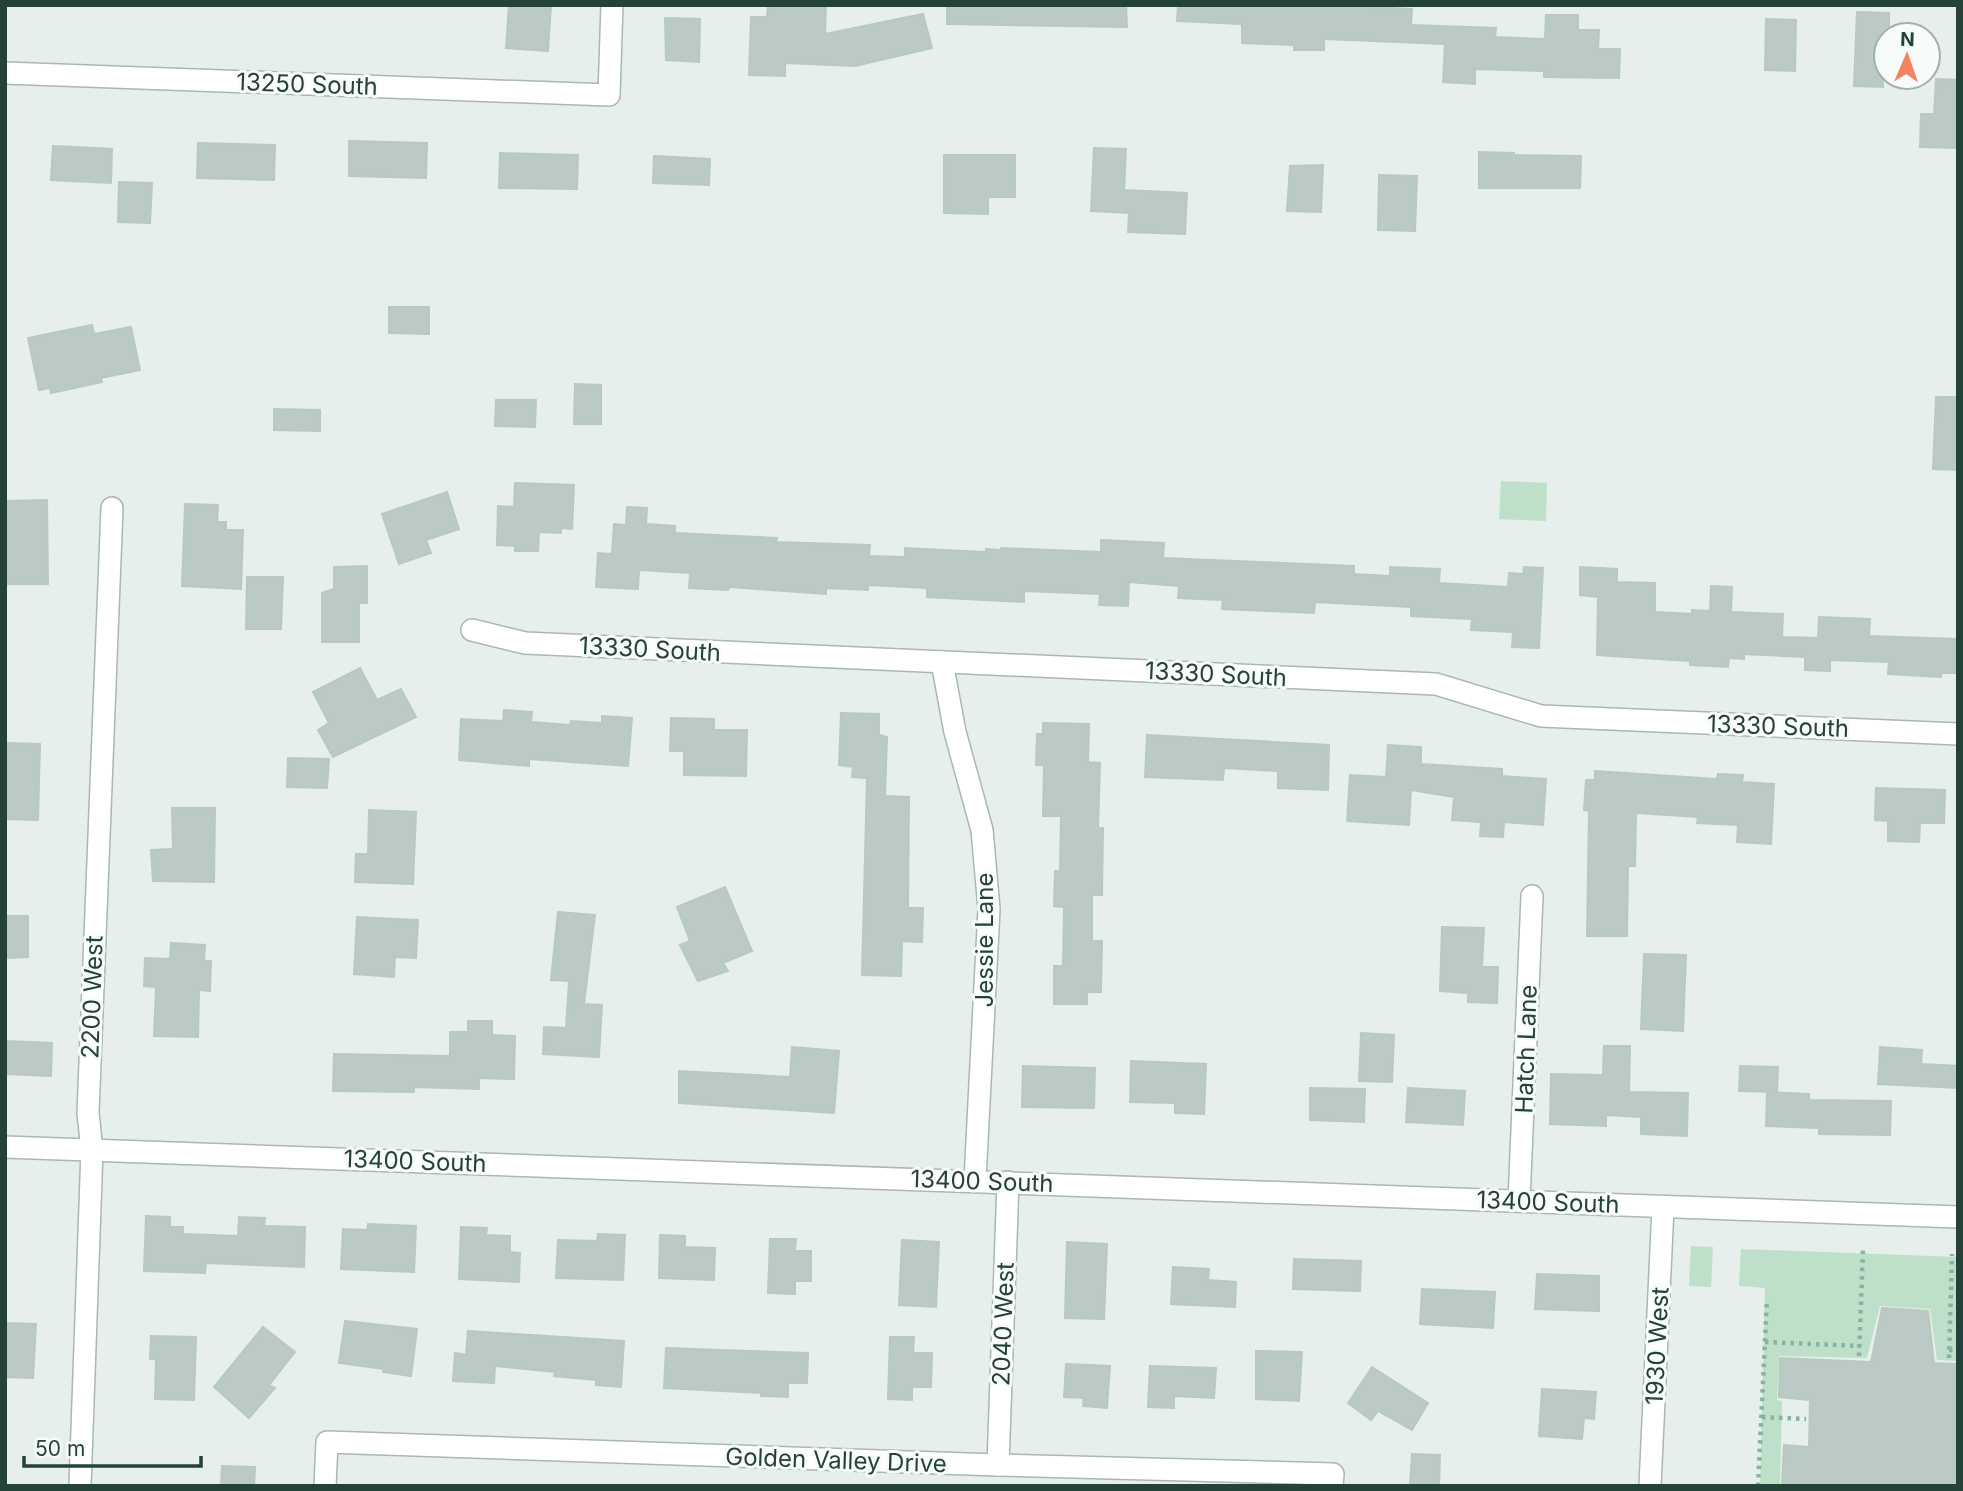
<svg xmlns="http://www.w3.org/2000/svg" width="1963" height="1491" font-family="Inter,sans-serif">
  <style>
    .grass { fill: #bfe0c8 }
    .building { fill: #bbcac4; stroke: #b8c9c2; stroke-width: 2 }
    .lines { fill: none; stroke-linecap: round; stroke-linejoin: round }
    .minor-casing { stroke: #a8b8b2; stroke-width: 24 }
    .path { stroke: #86b3a5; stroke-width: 4.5; stroke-dasharray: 3.5 5; stroke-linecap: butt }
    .minor { stroke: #fff; stroke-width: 21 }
    .labels { text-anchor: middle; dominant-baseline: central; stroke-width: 6; stroke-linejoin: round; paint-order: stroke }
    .street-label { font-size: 24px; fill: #24423a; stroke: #f7fbf9 }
  </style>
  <rect width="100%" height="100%" fill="#e6efeb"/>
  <g class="grass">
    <polygon points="1501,481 1547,483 1546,521 1499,519"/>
    <polygon points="1691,1246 1713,1247 1711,1287 1689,1286"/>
    <polygon points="1741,1249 1958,1257 1958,1361 1937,1360 1930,1309 1880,1306 1867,1358 1779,1356 1777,1400 1782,1401 1780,1486 1760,1486 1765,1288 1739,1286"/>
  </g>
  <g class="building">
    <polygon points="509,5 551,5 548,51 506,48"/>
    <polygon points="768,5 826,5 825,34 923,14 932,48 855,66 785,63 785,76 749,75 751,17 767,17"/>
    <polygon points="947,5 1126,5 1127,27 947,24"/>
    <polygon points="1178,5 1325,5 1412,9 1411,25 1496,28 1495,37 1545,39 1546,15 1578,15 1578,30 1599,30 1598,49 1620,49 1619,78 1544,77 1544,71 1475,69 1475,84 1443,82 1445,44 1324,39 1324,50 1294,50 1294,45 1242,43 1242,24 1177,21"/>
    <polygon points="1857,12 1889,13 1889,35 1886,35 1886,70 1883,70 1883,87 1854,86"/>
    <polygon points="665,18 700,19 699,62 666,60"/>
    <polygon points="1766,19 1796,20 1795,71 1765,70"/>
    <polygon points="1936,79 1958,80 1958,148 1920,147 1921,114 1934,114"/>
    <polygon points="349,141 427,143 426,178 349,176"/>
    <polygon points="198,143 275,145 274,180 197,178"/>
    <polygon points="53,146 112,149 111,183 51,180"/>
    <polygon points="1094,148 1126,149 1124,190 1187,193 1185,234 1128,232 1129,213 1091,211"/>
    <polygon points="1479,152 1514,153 1514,155 1581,156 1580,188 1479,188"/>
    <polygon points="500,153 578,155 577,189 499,188"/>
    <polygon points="944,155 1015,155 1015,197 988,197 988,214 944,213"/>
    <polygon points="654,156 710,159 709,185 653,183"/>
    <polygon points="1323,165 1321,212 1287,211 1290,166"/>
    <polygon points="1379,175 1417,176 1415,231 1378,230"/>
    <polygon points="119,182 152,183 150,223 118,222"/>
    <polygon points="389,307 429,307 429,334 389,333"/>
    <polygon points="92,325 94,334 131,327 140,370 101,378 102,382 51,393 50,388 39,390 28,338"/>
    <polygon points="575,384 601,385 601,424 574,424"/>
    <polygon points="1936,397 1958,397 1958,470 1933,469"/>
    <polygon points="496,400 536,400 535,427 495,426"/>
    <polygon points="274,409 320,410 320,431 274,430"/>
    <polygon points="515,483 574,485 572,529 561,528 561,533 539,532 538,551 515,551 515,546 497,545 498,506 514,507"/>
    <polygon points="447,492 459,529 426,540 431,553 399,564 382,514"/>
    <polygon points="47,500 48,584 5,584 5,501"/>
    <polygon points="185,504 218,505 217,522 226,522 226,530 243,530 241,589 182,586"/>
    <polygon points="627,507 647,508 646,524 675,526 675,533 777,538 776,542 870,545 869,556 905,557 905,548 986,552 986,549 1001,550 1001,548 1101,552 1101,540 1164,543 1163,558 1354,566 1354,574 1390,576 1390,567 1440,569 1439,583 1508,587 1509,573 1523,574 1524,567 1543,568 1539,648 1512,647 1513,632 1471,630 1472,619 1411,616 1411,607 1315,602 1314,613 1222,609 1223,600 1178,598 1179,586 1129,582 1128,606 1099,605 1100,594 1024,591 1024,602 927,597 927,588 868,585 868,590 826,588 826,594 729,587 728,590 689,588 690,573 639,570 638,589 596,587 598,553 612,554 614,524 626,525"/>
    <polygon points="367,566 367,603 359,603 359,642 322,642 322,593 334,589 334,567"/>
    <polygon points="1580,567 1617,569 1617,582 1655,583 1655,612 1692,614 1692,610 1710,611 1711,586 1732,587 1731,612 1783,614 1782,637 1818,638 1819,617 1870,619 1869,636 1958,639 1958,673 1941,673 1941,677 1888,674 1889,662 1830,660 1830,671 1805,670 1805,657 1744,654 1744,659 1729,658 1728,667 1690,665 1690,661 1597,655 1598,597 1580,595"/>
    <polygon points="247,577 283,577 281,629 246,629"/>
    <polygon points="360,668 377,700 401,689 416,717 333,757 318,730 329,723 313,692"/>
    <polygon points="504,710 532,712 531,722 570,725 571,721 602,723 602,716 632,718 628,766 529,759 529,766 459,760 461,719 503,721"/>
    <polygon points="841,713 879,714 879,735 887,737 885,796 909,797 908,908 923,908 922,942 902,941 901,976 862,975 867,778 852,777 853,767 839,765"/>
    <polygon points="671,718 714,719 714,730 747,730 746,776 684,775 684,751 670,751"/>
    <polygon points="1043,723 1089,724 1088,762 1100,763 1098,828 1103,828 1102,895 1092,895 1092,941 1102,941 1101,992 1087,992 1087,1004 1054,1004 1054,966 1063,966 1064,907 1054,906 1055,871 1060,871 1061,816 1043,816 1044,765 1036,765 1037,734 1043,734"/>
    <polygon points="1147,735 1329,745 1328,790 1278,788 1278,771 1224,768 1223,780 1145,777"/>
    <polygon points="5,743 40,744 38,820 5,819"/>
    <polygon points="1388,745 1421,747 1421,764 1502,769 1502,776 1546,779 1543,825 1504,822 1503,837 1480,836 1481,822 1452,820 1454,797 1411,790 1409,825 1347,821 1350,775 1386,777"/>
    <polygon points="288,758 329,759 327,788 287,787"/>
    <polygon points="1595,771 1717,779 1718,774 1743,775 1742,782 1774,784 1771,844 1737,842 1738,825 1697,823 1698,817 1636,813 1635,866 1628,866 1627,936 1587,936 1589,811 1584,810 1586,780 1595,780"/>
    <polygon points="1876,788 1945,790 1944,823 1920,823 1919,842 1888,841 1888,821 1875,820"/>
    <polygon points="172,808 215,808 214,882 153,881 151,850 173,849"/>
    <polygon points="369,810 416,812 413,884 355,882 356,854 368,854"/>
    <polygon points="725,887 752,951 723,963 728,971 698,981 680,945 690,941 677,907"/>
    <polygon points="558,912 595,915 584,1004 602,1005 599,1057 543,1054 544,1027 566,1028 569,981 551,980"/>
    <polygon points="5,916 28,916 28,957 5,958"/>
    <polygon points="357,917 418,920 416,958 395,957 394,977 354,974"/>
    <polygon points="1442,927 1484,928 1482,967 1498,967 1497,1003 1468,1002 1468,993 1440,991"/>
    <polygon points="171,943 205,945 204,961 211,961 210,991 199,990 198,1037 154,1036 156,987 144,986 145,958 170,959"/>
    <polygon points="1644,954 1686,955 1683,1031 1641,1029"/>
    <polygon points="468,1021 492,1021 492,1035 515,1036 514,1079 479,1078 479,1089 414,1087 414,1092 333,1091 334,1054 450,1056 450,1032 468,1032"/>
    <polygon points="1361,1033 1394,1035 1392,1082 1359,1081"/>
    <polygon points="5,1041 52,1043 51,1076 5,1074"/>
    <polygon points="1604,1046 1630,1046 1629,1092 1688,1093 1687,1136 1641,1134 1641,1117 1606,1115 1606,1126 1550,1124 1551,1074 1603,1075"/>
    <polygon points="792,1047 839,1051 834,1113 679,1103 679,1071 790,1077"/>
    <polygon points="1880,1047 1922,1050 1921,1064 1958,1066 1958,1088 1878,1084"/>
    <polygon points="1131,1061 1206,1064 1204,1114 1175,1113 1175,1103 1130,1102"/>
    <polygon points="1023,1066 1095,1068 1094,1108 1022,1107"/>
    <polygon points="1740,1066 1778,1067 1777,1092 1739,1091"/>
    <polygon points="1310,1088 1365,1089 1364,1122 1310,1120"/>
    <polygon points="1408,1088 1465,1091 1463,1125 1406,1122"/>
    <polygon points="1767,1092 1809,1094 1809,1100 1891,1101 1890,1135 1819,1134 1819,1128 1766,1126"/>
    <polygon points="146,1216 170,1217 170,1227 183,1227 183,1234 238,1236 239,1217 265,1218 264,1226 305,1227 304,1267 206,1263 205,1273 144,1271"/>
    <polygon points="368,1224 416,1226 414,1272 341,1269 343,1229 367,1230"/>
    <polygon points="461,1227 487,1228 486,1235 510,1236 510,1252 520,1253 519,1282 459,1279"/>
    <polygon points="598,1234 625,1235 623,1280 556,1278 558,1240 597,1241"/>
    <polygon points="660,1235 685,1236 685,1247 715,1248 714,1280 659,1278"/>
    <polygon points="770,1239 796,1239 795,1251 811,1251 811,1281 795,1281 795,1294 768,1293"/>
    <polygon points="902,1240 939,1242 936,1307 899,1305"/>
    <polygon points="1067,1242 1107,1244 1104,1319 1065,1318"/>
    <polygon points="1294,1259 1361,1261 1360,1291 1293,1289"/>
    <polygon points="1173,1267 1209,1269 1208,1280 1236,1282 1235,1307 1171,1304"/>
    <polygon points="1537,1274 1599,1276 1599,1311 1535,1309"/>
    <polygon points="1422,1289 1495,1292 1493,1328 1420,1324"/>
    <polygon points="1882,1308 1928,1311 1934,1363 1958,1364 1958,1486 1782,1486 1784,1445 1809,1447 1810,1400 1779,1397 1780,1358 1871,1362"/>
    <polygon points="345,1321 417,1329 411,1376 383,1372 384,1369 339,1363"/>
    <polygon points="5,1323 36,1324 33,1378 5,1377"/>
    <polygon points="263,1327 295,1352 269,1385 275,1388 249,1418 214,1387"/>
    <polygon points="468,1331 624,1341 621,1387 596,1385 596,1380 554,1376 555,1372 495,1366 494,1383 453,1381 455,1353 466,1355"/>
    <polygon points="151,1336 196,1337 194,1400 155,1399 156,1359 150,1359"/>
    <polygon points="890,1337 914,1337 913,1353 932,1353 931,1387 912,1387 912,1400 888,1399"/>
    <polygon points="666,1348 808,1353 807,1383 788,1383 788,1397 761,1396 761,1393 664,1388"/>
    <polygon points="1256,1351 1302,1352 1299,1401 1256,1399"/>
    <polygon points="1066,1364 1110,1366 1107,1408 1083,1406 1084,1398 1064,1397"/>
    <polygon points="1150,1366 1216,1368 1214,1398 1174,1396 1174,1408 1148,1407"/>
    <polygon points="1372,1367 1428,1403 1412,1430 1378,1411 1371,1420 1348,1403"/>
    <polygon points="1542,1389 1596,1392 1594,1419 1584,1418 1582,1439 1539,1436"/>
    <polygon points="1412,1454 1440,1455 1439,1486 1410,1486"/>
    <polygon points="222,1466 255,1467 254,1486 221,1486"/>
  </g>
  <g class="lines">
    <defs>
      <g id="minor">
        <polyline points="5,73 609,95 612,5"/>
        <polyline points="472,630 525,643 1436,684 1541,716 1958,734"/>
        <polyline points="942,662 955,732 982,830 989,909 975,1180"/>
        <polyline points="5,1147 1958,1217"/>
        <polyline points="1519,1201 1532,896"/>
        <polyline points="998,1465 1008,1182"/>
        <polyline points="80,1486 92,1150 88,1113 112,508"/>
        <polyline points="325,1486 327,1442 998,1465 1333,1474 1332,1486"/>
        <polyline points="1650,1486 1663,1207"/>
      </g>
    </defs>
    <use href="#minor" class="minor-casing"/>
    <g class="path">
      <polyline points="1765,1342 1860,1346"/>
      <polyline points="1949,1350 1958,1350"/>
      <polyline points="1859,1356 1863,1250"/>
      <polyline points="1949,1358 1952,1254"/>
      <polyline points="1762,1417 1806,1419"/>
      <polyline points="1758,1486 1767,1299"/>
    </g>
    <use href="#minor" class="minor"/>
  </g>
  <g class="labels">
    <g class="street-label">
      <text transform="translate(307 84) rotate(2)">13250 South</text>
      <text transform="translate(650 649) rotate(3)">13330 South</text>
      <text transform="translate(1216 674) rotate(3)">13330 South</text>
      <text transform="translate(1778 726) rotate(2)">13330 South</text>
      <text transform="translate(984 940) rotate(-90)">Jessie Lane</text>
      <text transform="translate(92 997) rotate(-88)">2200 West</text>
      <text transform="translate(1526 1049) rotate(-88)">Hatch Lane</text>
      <text transform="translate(415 1161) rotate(2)">13400 South</text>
      <text transform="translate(982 1181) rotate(2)">13400 South</text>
      <text transform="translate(1548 1202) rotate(2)">13400 South</text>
      <text transform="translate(1003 1324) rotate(-88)">2040 West</text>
      <text transform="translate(1657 1346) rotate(-87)">1930 West</text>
      <text transform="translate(836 1460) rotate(2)">Golden Valley Drive</text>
    </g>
  </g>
  <rect width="1963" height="1491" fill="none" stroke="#24423a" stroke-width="14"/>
  <g transform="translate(1907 56) rotate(2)"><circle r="33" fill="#f7fbf9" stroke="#a3b1ad" stroke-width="2"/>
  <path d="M0-5L12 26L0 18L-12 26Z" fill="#f4845f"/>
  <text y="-10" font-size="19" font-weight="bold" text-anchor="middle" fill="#24423a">N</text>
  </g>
  <path d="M24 1456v10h177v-10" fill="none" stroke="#24423a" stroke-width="3.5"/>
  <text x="35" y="1456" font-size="21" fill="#24423a" stroke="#f7fbf9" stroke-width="5" paint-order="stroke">50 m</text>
</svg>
